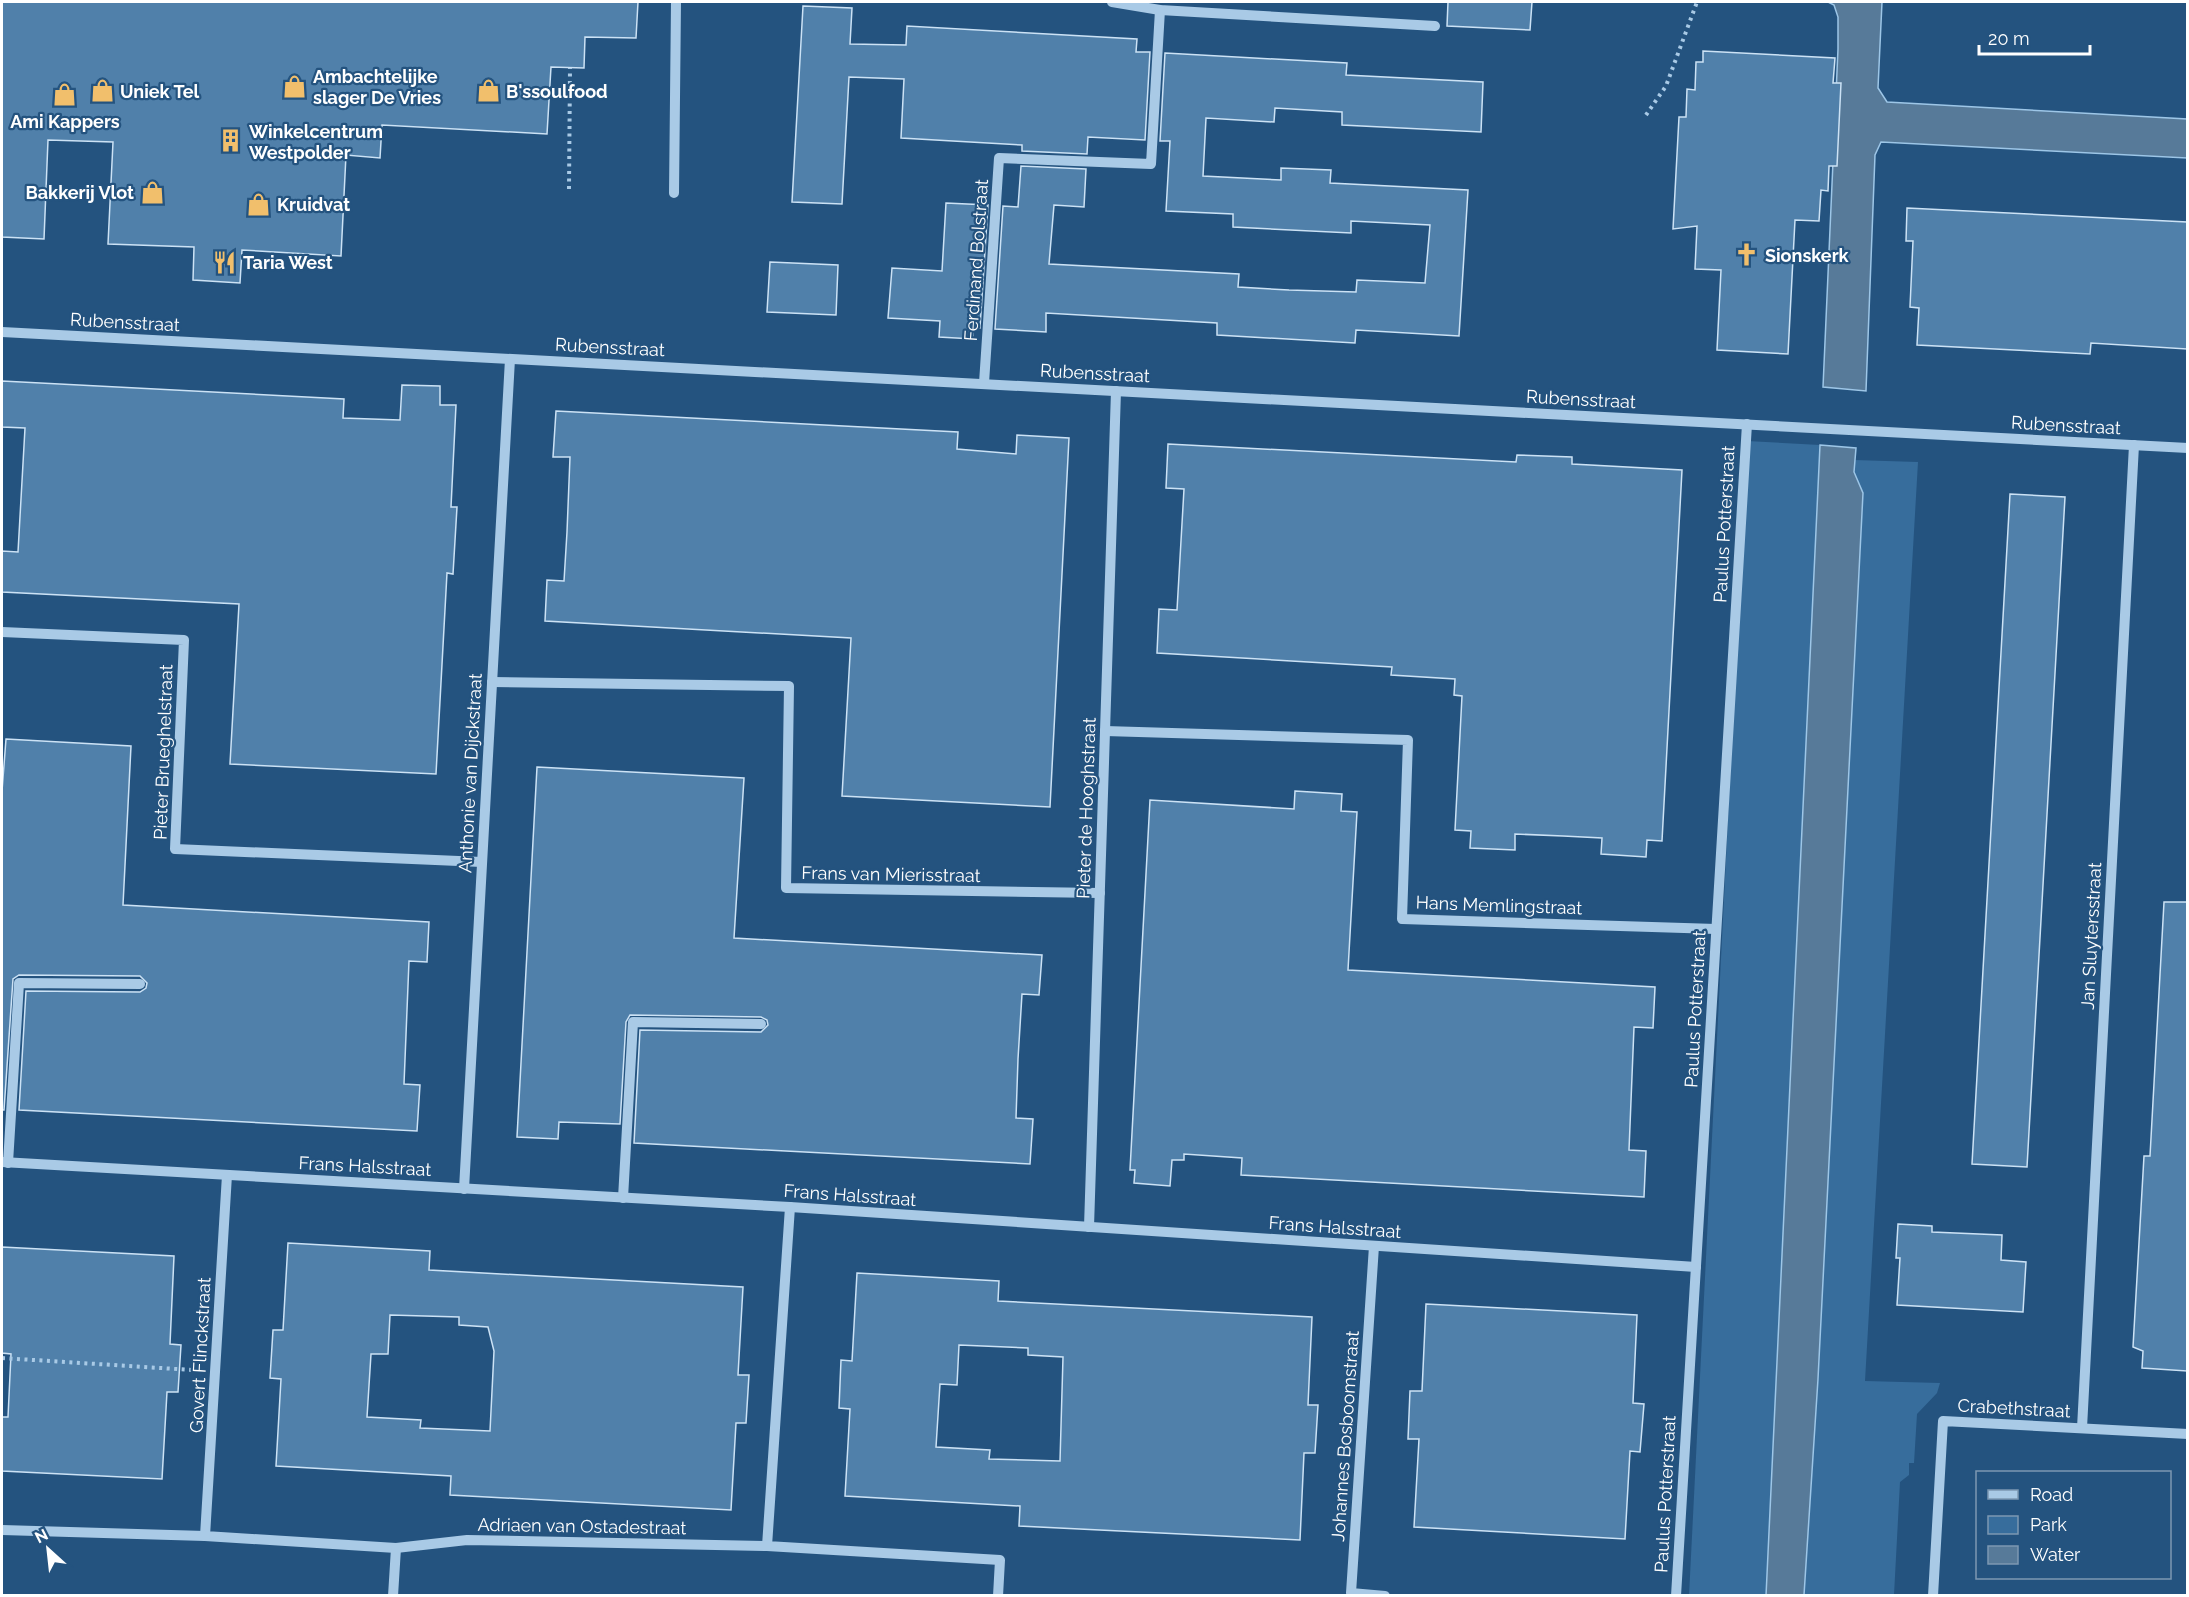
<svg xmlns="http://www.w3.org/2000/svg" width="2189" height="1597" font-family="Raleway,sans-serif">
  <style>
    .green { fill: #376d9c }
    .water { fill: #577a99; stroke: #9dc6e7; stroke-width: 1.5 }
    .building { fill: #5080aa; stroke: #cce2f5; stroke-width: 1.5; fill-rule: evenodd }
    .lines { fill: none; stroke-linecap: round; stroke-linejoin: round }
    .path { stroke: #a9cae6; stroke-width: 4; stroke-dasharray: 3 4.5; stroke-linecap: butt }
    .minor { stroke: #a9cae6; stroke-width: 10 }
    .labels { text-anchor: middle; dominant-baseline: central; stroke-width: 4.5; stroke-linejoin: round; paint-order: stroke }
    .poi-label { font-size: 18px; font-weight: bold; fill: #fff; stroke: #24537f; text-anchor: start }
    .street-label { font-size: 18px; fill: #fff; stroke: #24537f }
  </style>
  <rect width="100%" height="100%" fill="#24537f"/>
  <g class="green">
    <polygon points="1747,441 1820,445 1766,1595 1689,1596"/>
    <polygon points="1854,460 1918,462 1865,1381 1940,1383 1937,1393 1917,1414 1914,1463 1909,1463 1909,1475 1900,1482 1894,1595 1804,1596 1818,1379 1863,494 1854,472"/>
  </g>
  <g class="water">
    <polygon points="1828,2 1882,2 1878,88 1887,102 2187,119 2187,158 1881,142 1875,155 1866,391 1823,387 1838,49 1838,17 1834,5"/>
    <polygon points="1820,445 1856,448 1854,472 1863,493 1818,1379 1804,1595 1766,1596"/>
  </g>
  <g class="building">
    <polygon points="2,2 638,2 636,38 585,37 584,68 551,67 547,134 382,125 380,158 346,155 341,256 242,250 240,283 193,280 194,247 108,244 113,142 48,140 44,239 2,237"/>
    <polygon points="1448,2 1532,2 1530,30 1447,26"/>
    <polygon points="803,6 852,8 850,44 906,45 907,26 1137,39 1136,52 1150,52 1145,140 1088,137 1087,154 1022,151 1022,145 901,138 904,79 849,77 842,204 792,202"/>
    <polygon points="1703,51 1835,58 1833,83 1841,83 1837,166 1829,166 1828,191 1821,190 1819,221 1795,220 1788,354 1717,350 1721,270 1695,269 1697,226 1673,229 1679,117 1686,117 1687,89 1695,90 1696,62 1703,62"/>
    <polygon points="1165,53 1347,63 1346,75 1483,82 1481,132 1342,125 1342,112 1275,108 1274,122 1206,118 1203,176 1281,180 1281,168 1331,170 1330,183 1468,190 1459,336 1356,330 1355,343 1217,335 1217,323 1046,313 1046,332 995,329 1003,206 1018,207 1021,166 1086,169 1084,207 1054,205 1049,264 1239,274 1238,287 1289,290 1356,292 1357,280 1425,283 1430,225 1351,221 1351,233 1233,227 1233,214 1166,211 1170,141 1160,141"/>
    <polygon points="946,203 988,205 980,328 973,328 973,339 939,337 940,321 888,318 892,268 942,271"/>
    <polygon points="1907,208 2187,222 2187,349 2091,343 2090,354 1917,345 1919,308 1910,307 1913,241 1906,241"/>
    <polygon points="770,262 838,265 836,315 767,312"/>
    <polygon points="2,381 344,399 343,418 400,420 402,385 440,386 440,405 456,405 451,507 457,507 453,574 447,573 436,774 230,764 239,604 2,592 2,551 18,552 25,428 2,427"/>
    <polygon points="556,411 958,432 957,449 1016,454 1017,435 1069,438 1050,807 842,796 851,638 545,621 547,580 564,581 567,532 570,457 553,457"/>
    <polygon points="1168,444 1516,462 1517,455 1572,457 1572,464 1682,470 1662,841 1647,840 1646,857 1601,854 1602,838 1563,836 1515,834 1515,850 1470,848 1471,831 1455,830 1462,696 1454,695 1455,679 1391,675 1392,667 1157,653 1159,609 1177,610 1184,489 1166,488"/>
    <polygon points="2010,494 2065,497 2027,1167 1972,1164"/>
    <polygon points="6,739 131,746 123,905 429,922 427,962 409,961 404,1084 420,1085 417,1131 19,1110 26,991 140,992 146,988 147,983 140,976 19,975 13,979 4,1110 2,1110 2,791"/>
    <polygon points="537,767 744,778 734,938 1042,955 1039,995 1022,994 1018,1059 1016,1118 1033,1119 1030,1164 634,1143 640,1030 761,1032 768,1025 767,1020 761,1017 630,1015 626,1022 620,1124 559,1122 558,1139 517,1137"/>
    <polygon points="1295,791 1342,794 1341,811 1357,812 1348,970 1655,987 1653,1028 1634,1027 1629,1150 1646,1151 1644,1197 1241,1175 1242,1158 1184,1154 1184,1160 1172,1160 1170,1186 1134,1183 1135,1170 1130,1170 1150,800 1294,809"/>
    <polygon points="2164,902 2187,902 2187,1371 2142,1368 2143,1351 2133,1347 2144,1156 2150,1156"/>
    <polygon points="1898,1224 1932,1226 1932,1232 2002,1235 2001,1260 2026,1262 2023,1312 1897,1305 1900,1258 1896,1258"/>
    <path d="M288 1243 430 1251 429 1270 743 1287 738 1375H749L746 1423H736L731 1510 450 1495 451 1476 276 1466 281 1379 270 1378 273 1330H283ZM390 1315 459 1317V1325L488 1327 494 1351 490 1431 420 1428 421 1420 367 1417 371 1354H388Z"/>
    <polygon points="2,1247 174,1256 170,1344 181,1345 178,1392 167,1392 162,1479 2,1471 2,1417 8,1417 11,1354 2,1353"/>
    <path d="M857 1273 999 1281 998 1301 1312 1317 1308 1405H1318L1315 1453H1304L1300 1540 1019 1526 1020 1506 845 1496 850 1409 839 1408 841 1360 852 1361ZM959 1345 1028 1348V1355L1063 1357 1060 1461 989 1459 990 1450 936 1447 940 1384 957 1385Z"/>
    <polygon points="1426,1304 1637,1315 1633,1403 1644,1404 1640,1452 1630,1451 1625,1539 1414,1527 1419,1439 1408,1439 1410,1391 1422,1391"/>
  </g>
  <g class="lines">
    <g class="path">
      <polyline points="1646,115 1666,86 1697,2"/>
      <polyline points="569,189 570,68"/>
      <polyline points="2,1358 192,1370"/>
    </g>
    <g class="minor">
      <polyline points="1112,2 1160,10 1435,26"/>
      <polyline points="674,193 676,2"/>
      <polyline points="2,332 2188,448"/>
      <polyline points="984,383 999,158 1151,164 1160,10"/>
      <polyline points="2,632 184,640 175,849 482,862"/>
      <polyline points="492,682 789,686 786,888 1100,893"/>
      <polyline points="1105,731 1408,740 1402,919 1716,929"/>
      <polyline points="2,1162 790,1207 1696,1267"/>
      <polyline points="8,1163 19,983 140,984"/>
      <polyline points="227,1175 205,1536 396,1548 393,1596"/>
      <polyline points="464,1189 510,359"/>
      <polyline points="623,1198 633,1022 761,1024"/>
      <polyline points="790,1207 767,1546 1000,1560 998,1596"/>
      <polyline points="1089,1227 1116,391"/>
      <polyline points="1374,1246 1351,1593 1385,1596"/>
      <polyline points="2082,1428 2134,445"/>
      <polyline points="2,1530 205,1536"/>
      <polyline points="396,1548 467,1540 767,1546"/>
      <polyline points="1676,1596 1747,424"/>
      <polyline points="1933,1596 1943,1421 2188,1434"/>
    </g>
  </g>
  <defs>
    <symbol id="shop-bare" viewBox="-9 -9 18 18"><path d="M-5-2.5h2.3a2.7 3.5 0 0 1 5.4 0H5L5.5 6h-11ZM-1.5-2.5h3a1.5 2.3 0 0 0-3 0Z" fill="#f1bf6c" stroke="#24537f" stroke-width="2.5" paint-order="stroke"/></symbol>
    <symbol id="building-bare" viewBox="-9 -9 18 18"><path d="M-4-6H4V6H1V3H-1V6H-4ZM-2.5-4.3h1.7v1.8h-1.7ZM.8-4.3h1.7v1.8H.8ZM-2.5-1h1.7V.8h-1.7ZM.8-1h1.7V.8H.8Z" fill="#f1bf6c" stroke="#24537f" stroke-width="2.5" paint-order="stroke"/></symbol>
    <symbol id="church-bare" viewBox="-9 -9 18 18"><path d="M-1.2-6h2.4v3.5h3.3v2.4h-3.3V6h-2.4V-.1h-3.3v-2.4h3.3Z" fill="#f1bf6c" stroke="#24537f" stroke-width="2.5" paint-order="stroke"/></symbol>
    <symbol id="restaurant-bare" viewBox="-9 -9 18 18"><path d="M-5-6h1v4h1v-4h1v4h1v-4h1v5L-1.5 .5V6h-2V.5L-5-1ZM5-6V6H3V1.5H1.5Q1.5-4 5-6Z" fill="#f1bf6c" stroke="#24537f" stroke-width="2.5" paint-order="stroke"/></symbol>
  </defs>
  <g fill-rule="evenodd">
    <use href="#shop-bare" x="278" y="70" width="33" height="33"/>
    <use href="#shop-bare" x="86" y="74" width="33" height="33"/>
    <use href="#shop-bare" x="472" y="74" width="33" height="33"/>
    <use href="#shop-bare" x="48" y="78" width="33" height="33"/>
    <use href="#building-bare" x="214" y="124" width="33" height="33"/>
    <use href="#shop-bare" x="136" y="176" width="33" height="33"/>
    <use href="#shop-bare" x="242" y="188" width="33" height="33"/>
    <use href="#church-bare" x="1730" y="238" width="33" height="33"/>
    <use href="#restaurant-bare" x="208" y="246" width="33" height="33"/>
  </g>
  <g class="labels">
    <g class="poi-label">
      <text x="313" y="76">Ambachtelijke<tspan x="313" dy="21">slager De Vries</tspan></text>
      <text x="120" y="91">Uniek Tel</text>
      <text x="506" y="91">B'ssoulfood</text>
      <text x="65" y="121" text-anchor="middle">Ami Kappers</text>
      <text x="249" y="131">Winkelcentrum<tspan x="249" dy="21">Westpolder</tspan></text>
      <text x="134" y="192" text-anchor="end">Bakkerij Vlot</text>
      <text x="277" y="204">Kruidvat</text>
      <text x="1765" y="255">Sionskerk</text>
      <text x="243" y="262">Taria West</text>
    </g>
    <g class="street-label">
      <text transform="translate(976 260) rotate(-86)">Ferdinand Bolstraat</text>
      <text transform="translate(125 322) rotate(3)">Rubensstraat</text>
      <text transform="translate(610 347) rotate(3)">Rubensstraat</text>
      <text transform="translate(1095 373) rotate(3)">Rubensstraat</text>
      <text transform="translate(1581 399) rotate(3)">Rubensstraat</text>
      <text transform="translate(2066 425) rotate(3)">Rubensstraat</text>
      <text transform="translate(1724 524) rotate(-87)">Paulus Potterstraat</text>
      <text transform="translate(163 752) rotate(-88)">Pieter Brueghelstraat</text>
      <text transform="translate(470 773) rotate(-87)">Anthonie van Dijckstraat</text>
      <text transform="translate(1086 808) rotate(-88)">Pieter de Hooghstraat</text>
      <text transform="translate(891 874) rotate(1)">Frans van Mierisstraat</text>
      <text transform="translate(1499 905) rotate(2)">Hans Memlingstraat</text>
      <text transform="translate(2091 936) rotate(-87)">Jan Sluytersstraat</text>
      <text transform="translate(1695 1009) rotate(-87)">Paulus Potterstraat</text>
      <text transform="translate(365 1166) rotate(3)">Frans Halsstraat</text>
      <text transform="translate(850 1195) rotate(4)">Frans Halsstraat</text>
      <text transform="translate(1335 1227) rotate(4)">Frans Halsstraat</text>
      <text transform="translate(200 1355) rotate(-87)">Govert Flinckstraat</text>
      <text transform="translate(2014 1408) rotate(3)">Crabethstraat</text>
      <text transform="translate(1345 1436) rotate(-86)">Johannes Bosboomstraat</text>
      <text transform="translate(1665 1494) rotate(-87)">Paulus Potterstraat</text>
      <text transform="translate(582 1526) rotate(1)">Adriaen van Ostadestraat</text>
    </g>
  </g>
  <rect width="2189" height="1597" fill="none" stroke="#ffffff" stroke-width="6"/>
  <rect x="1976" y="1471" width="195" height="108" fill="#24537f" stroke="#7c98b2" stroke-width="1.5"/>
  <rect x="1988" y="1490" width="30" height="9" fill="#a9cae6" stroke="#7c98b2" stroke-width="1.5"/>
  <text x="2030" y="1501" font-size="18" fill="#ffffff">Road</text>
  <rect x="1988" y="1516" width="30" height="18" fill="#376d9c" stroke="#7c98b2" stroke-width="1.5"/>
  <text x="2030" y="1531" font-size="18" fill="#ffffff">Park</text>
  <rect x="1988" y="1546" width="30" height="18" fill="#577a99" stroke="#7c98b2" stroke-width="1.5"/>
  <text x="2030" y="1561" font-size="18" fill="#ffffff">Water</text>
  <g transform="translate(48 1549) rotate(333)" stroke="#24537f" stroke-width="4.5" paint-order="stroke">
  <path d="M0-4.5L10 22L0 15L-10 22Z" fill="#ffffff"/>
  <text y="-9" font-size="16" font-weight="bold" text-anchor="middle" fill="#ffffff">N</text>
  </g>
  <path d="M1979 45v9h111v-9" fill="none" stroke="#ffffff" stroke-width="3"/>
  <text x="1988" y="45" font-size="18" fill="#ffffff" stroke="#24537f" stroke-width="4.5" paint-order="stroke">20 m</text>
</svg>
